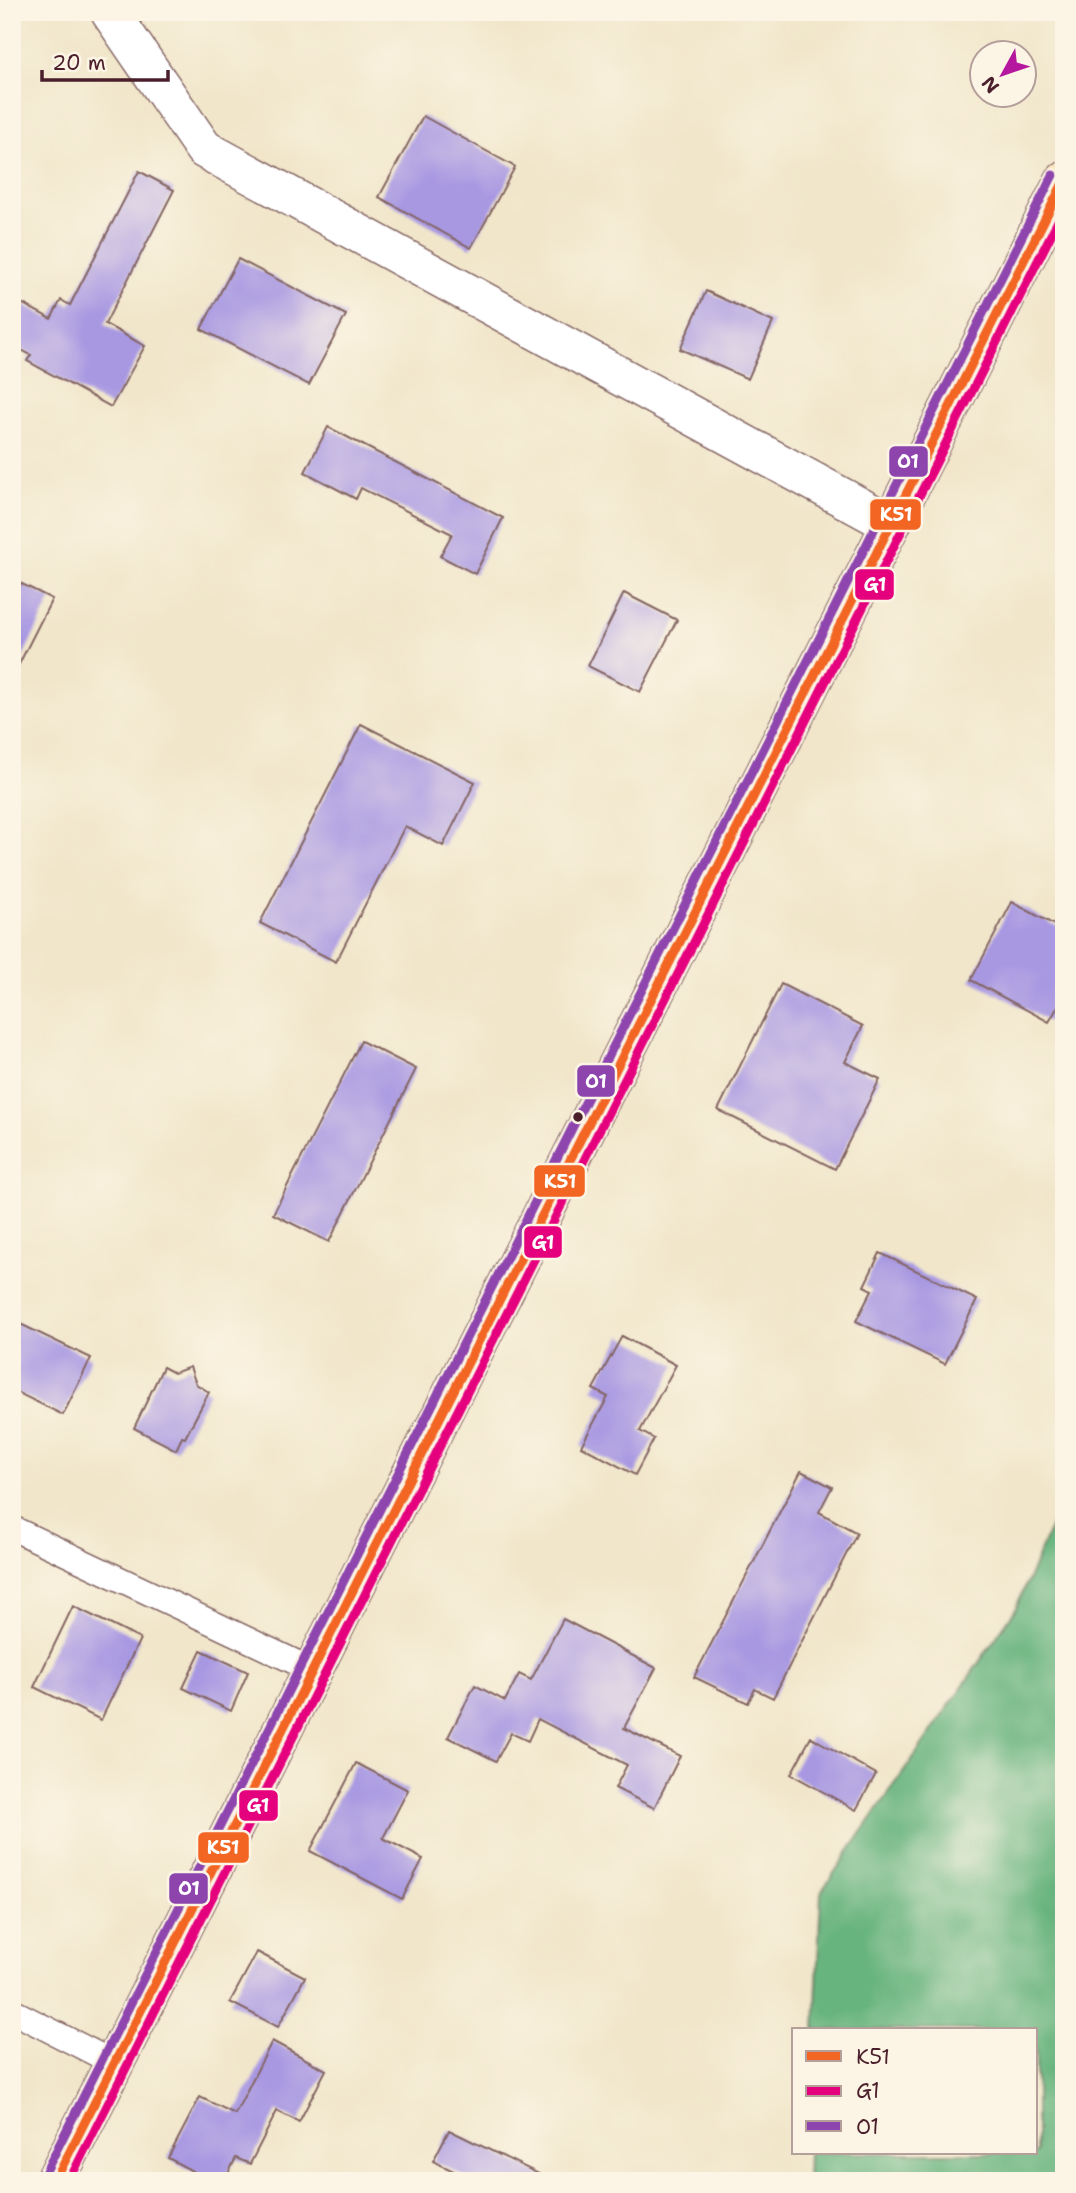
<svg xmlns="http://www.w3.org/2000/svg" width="1076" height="2193" font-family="'Shantell Sans',sans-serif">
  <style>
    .forest { fill: #67b47e; stroke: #586a54; stroke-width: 2 }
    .building { fill: #a898e2 }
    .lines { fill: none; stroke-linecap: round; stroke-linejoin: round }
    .service-casing { stroke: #846563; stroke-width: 27 }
    .minor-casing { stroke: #846563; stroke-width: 41 }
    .secondary-casing { stroke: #846563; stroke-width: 41 }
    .service { stroke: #fff; stroke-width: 24 }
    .minor { stroke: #fff; stroke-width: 38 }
    .secondary { stroke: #fbe6c3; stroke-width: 38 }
    .bus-1-casing { stroke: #fcf5e5; stroke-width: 14 }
    .bus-2-casing { stroke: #fcf5e5; stroke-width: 14 }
    .bus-3-casing { stroke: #fcf5e5; stroke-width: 14 }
    .bus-1 { stroke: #f26522; stroke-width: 9 }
    .bus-2 { stroke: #e5007d; stroke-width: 9 }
    .bus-3 { stroke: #8e44ad; stroke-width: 9 }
    .bus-dot { fill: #4a1f2b; stroke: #fcf5e5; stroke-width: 2.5 }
    .line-badge { stroke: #fcf5e5; stroke-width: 2.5 }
    .badge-label { font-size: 19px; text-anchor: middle; font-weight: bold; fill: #fff }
  </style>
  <rect width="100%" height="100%" fill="#fcf5e5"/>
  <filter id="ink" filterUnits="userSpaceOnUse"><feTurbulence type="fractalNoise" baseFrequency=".0143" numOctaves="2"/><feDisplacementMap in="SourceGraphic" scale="14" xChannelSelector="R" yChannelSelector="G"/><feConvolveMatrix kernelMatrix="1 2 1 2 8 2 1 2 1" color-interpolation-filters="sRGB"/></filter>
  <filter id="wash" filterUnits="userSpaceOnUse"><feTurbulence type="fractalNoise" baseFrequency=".00686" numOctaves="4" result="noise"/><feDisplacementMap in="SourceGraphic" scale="28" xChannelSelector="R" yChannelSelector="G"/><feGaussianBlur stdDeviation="1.57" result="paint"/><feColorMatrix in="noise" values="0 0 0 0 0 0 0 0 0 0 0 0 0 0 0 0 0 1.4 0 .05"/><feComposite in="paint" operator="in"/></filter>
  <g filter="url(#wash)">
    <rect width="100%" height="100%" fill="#f1e6ca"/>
    <polygon class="forest" points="1064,1496 1064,2181 807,2181 808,2153 1036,2153 1036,2030 815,2030 821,1892 1015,1610"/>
    <g id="blocks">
      <g class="building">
        <polygon points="423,116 515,167 471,248 379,197"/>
        <polygon points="139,171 174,190 105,324 145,346 111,407 27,361 31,355 12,345 12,298 51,319 61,300 70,305"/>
        <polygon points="238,259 346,315 309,385 201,329"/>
        <polygon points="706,291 773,322 748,379 680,349"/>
        <polygon points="328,427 503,518 475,574 440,556 452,534 361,488 356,499 305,472"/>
        <polygon points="12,579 52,599 12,678"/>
        <polygon points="624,593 677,620 640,692 588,666"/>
        <polygon points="361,724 475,782 443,846 405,826 336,962 260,923"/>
        <polygon points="1012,902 1064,930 1064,996 1049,1022 971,980"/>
        <polygon points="781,984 863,1026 845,1062 880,1079 835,1169 718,1110"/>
        <polygon points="361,1041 416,1069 329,1242 273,1214"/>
        <polygon points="880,1253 977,1300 945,1364 856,1321 872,1290 864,1286"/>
        <polygon points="12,1320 91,1358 63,1415 12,1390"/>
        <polygon points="622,1336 676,1365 640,1431 654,1439 635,1475 581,1446 608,1397 593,1389"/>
        <polygon points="163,1367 174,1373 190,1367 196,1384 209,1392 185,1438 182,1437 176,1450 134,1428"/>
        <polygon points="801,1471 832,1487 819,1512 857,1533 773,1698 755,1689 748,1703 694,1677"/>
        <polygon points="73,1606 140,1639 101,1720 34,1687"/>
        <polygon points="563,1619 656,1668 624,1728 680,1756 654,1808 615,1788 627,1765 538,1719 528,1741 511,1733 496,1761 448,1737 475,1685 505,1701 519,1674 531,1680"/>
        <polygon points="201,1650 248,1672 231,1711 183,1688"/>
        <polygon points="811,1737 876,1774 856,1810 791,1774"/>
        <polygon points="356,1763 408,1790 383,1838 423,1859 402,1899 310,1851"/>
        <polygon points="257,1952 305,1977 278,2027 230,2002"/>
        <polygon points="272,2041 326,2070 299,2122 277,2111 250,2164 236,2158 224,2181 211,2181 168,2158 200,2097 235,2114"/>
        <polygon points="449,2130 553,2181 474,2181 433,2161"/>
      </g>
    </g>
  </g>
  <g filter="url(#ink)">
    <use href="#blocks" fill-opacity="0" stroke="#846563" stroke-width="2"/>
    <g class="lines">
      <defs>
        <g id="service">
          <polyline points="12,1528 312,1670"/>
          <polyline points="12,2011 114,2063"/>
        </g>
        <polyline id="minor" points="110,12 204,149 891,524"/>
        <polyline id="secondary" points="55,2181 1064,181"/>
      </defs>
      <use href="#service" class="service-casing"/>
      <use href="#minor" class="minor-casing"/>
      <use href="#secondary" class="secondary-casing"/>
      <use href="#service" class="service"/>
      <use href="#minor" class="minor"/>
      <use href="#secondary" class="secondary"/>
      <defs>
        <polyline id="bus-1" points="55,2181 1064,181"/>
        <polyline id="bus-2" points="69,2181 1064,209"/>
        <polyline id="bus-3" points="44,2175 1053,175"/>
      </defs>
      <use href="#bus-1" class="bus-1-casing"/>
      <use href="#bus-2" class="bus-2-casing"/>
      <use href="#bus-3" class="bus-3-casing"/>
      <use href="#bus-1" class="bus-1"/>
      <use href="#bus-2" class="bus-2"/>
      <use href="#bus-3" class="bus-3"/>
    </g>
  </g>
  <circle class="bus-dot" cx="578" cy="1117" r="6"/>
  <g class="line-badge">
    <rect x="888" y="445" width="41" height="33" rx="7" fill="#8e44ad"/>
    <rect x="869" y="498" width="53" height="33" rx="7" fill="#f26522"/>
    <rect x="854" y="568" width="41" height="33" rx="7" fill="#e5007d"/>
    <rect x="576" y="1064" width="40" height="34" rx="7" fill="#8e44ad"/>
    <rect x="533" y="1164" width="53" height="34" rx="7" fill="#f26522"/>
    <rect x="523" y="1225" width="40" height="34" rx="7" fill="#e5007d"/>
    <rect x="238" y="1789" width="41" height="33" rx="7" fill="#e5007d"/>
    <rect x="197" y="1831" width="53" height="33" rx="7" fill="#f26522"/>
    <rect x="168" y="1872" width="41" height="33" rx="7" fill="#8e44ad"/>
  </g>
  <g class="badge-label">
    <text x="908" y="468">O1</text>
    <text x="896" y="521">K51</text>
    <text x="875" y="591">G1</text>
    <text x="596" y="1088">O1</text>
    <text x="560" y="1188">K51</text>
    <text x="543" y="1249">G1</text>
    <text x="258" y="1812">G1</text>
    <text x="223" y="1854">K51</text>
    <text x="189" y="1895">O1</text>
  </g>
  <rect width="1076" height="2193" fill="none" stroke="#fcf5e5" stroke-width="42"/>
  <rect x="792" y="2028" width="245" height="126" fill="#fcf5e5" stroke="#b59f9b" stroke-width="2"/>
  <rect x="806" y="2051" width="35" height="10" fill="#f26522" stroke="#b59f9b" stroke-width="2"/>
  <text x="856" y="2064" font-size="21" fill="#4a1f2b">K51</text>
  <rect x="806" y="2086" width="35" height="10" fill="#e5007d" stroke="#b59f9b" stroke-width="2"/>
  <text x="856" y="2098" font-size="21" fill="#4a1f2b">G1</text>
  <rect x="806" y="2121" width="35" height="10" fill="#8e44ad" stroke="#b59f9b" stroke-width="2"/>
  <text x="856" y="2134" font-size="21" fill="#4a1f2b">O1</text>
  <g transform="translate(1003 74) rotate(230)"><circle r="33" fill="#fcf5e5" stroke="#b59f9b" stroke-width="2"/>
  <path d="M0-5L12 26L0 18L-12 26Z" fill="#b5179e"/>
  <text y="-10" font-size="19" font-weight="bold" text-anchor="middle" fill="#4a1f2b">N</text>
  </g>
  <path d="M42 70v10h126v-10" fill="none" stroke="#4a1f2b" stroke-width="3.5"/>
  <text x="52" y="70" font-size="21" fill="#4a1f2b" stroke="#fcf5e5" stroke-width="5" paint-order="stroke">20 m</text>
</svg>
